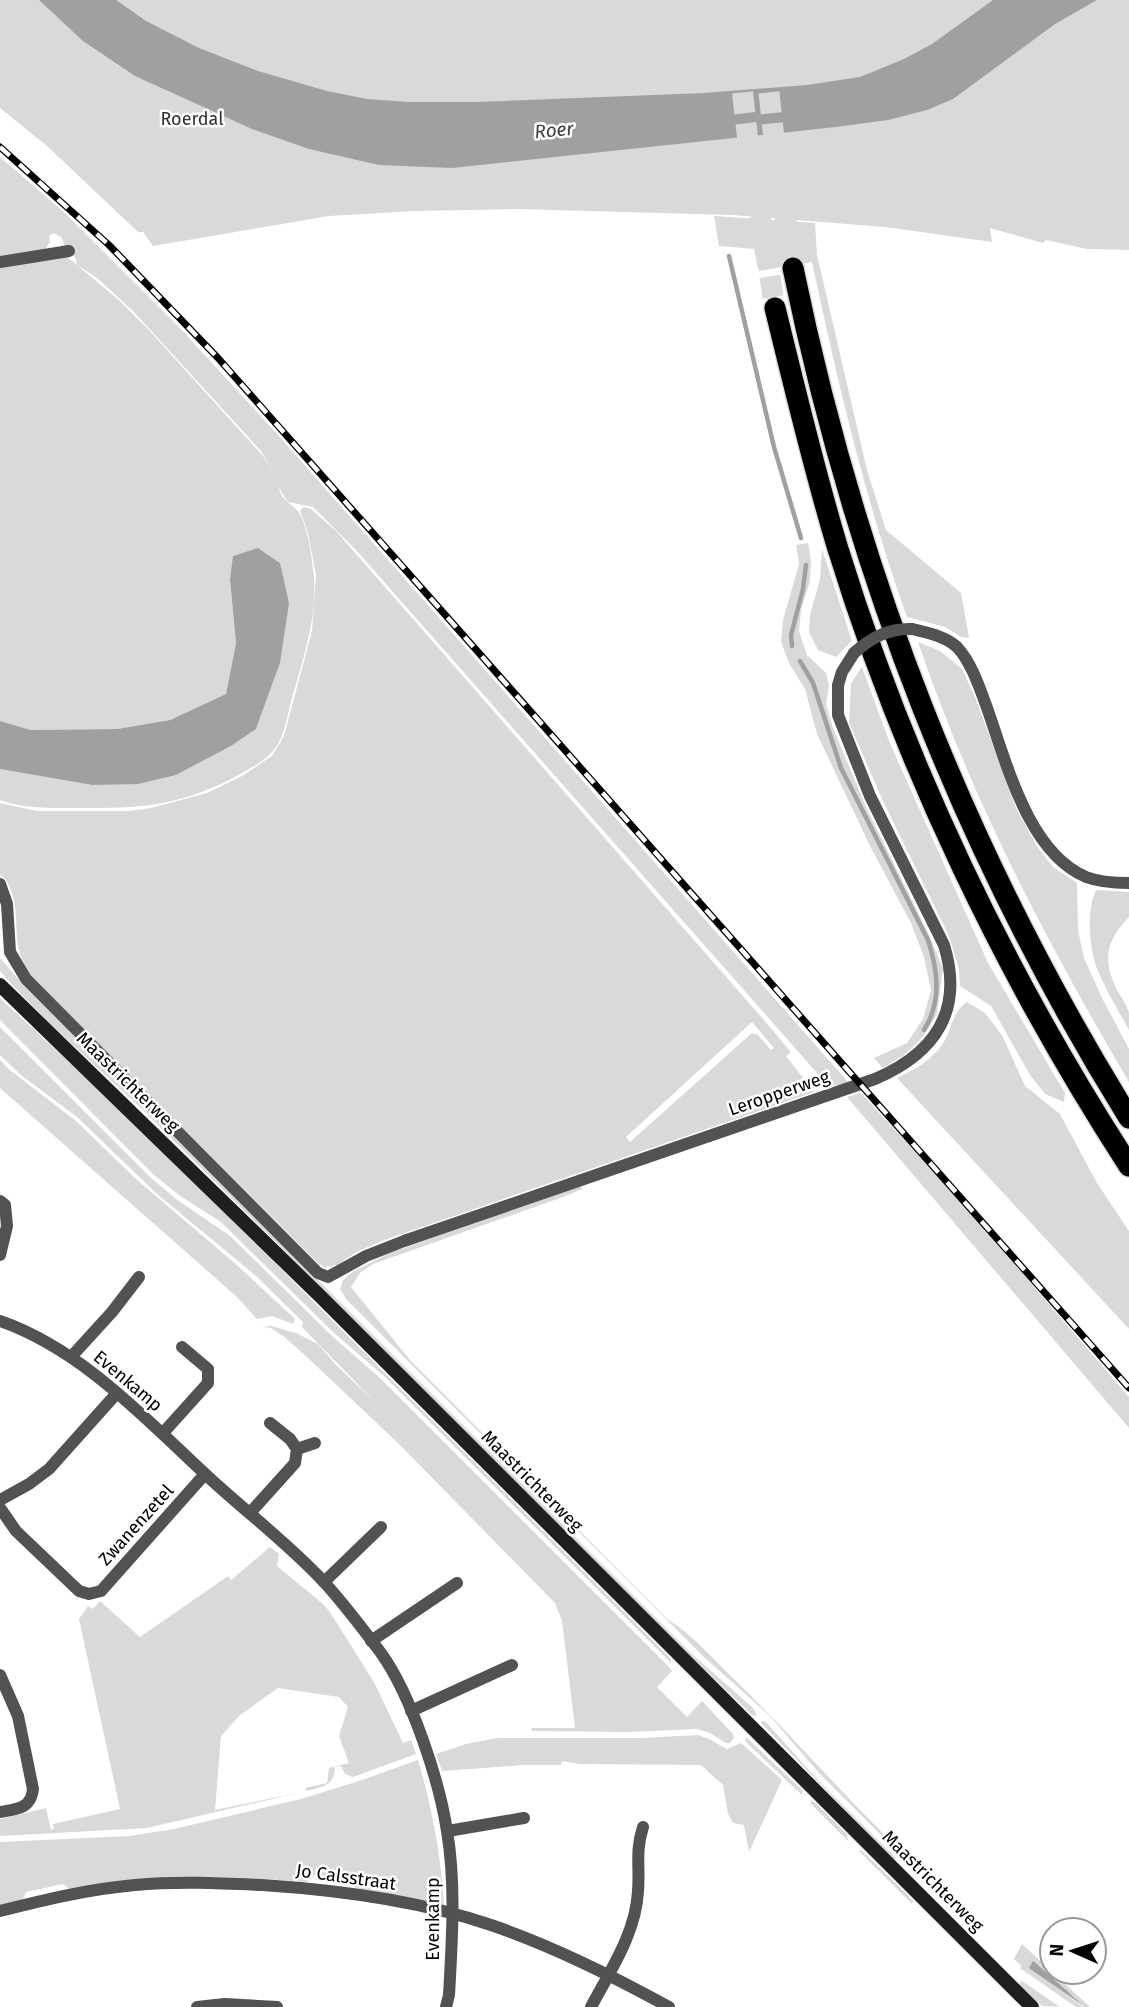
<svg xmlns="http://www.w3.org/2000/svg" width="1129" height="2007" font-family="'Fira Sans',sans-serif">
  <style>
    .green { fill: #d9d9d9; fill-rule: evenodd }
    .water { fill: #a0a0a0 }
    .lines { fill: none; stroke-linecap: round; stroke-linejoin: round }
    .stream { stroke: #a0a0a0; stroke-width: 4.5 }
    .highway-tunnel { stroke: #d9d9d9; stroke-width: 21; stroke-dasharray: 21 10; stroke-linecap: butt }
    .highway-casing { stroke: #dbdbdb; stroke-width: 24 }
    .street { stroke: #525252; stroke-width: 12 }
    .secondary { stroke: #1f1f1f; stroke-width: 14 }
    .highway { stroke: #000; stroke-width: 21 }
    .rail-casing { stroke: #000; stroke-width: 7 }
    .rail { stroke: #fff; stroke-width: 4.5; stroke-dasharray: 13; stroke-linecap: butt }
    .street-bridge { stroke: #525252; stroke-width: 12 }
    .labels { text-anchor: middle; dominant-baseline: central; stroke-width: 5; stroke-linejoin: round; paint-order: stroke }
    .park-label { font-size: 18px; fill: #303030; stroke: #fff }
    .street-label { font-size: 18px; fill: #000; stroke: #fff }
    .water-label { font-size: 19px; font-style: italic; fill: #414141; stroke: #fff }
  </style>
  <rect width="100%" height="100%" fill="#fff"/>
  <g class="green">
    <polygon points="0,0 1129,0 1129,250 1087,249 1046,240 1043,243 990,228 992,242 885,227 732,215 517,209 415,211 329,216 153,246 143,232 138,232 47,146 0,108"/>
    <path d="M0 157 66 214 180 328 278 435 849 1083C841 1085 832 1088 825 1082L355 549 313 507 288 502 279 488C281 502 295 504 301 516 309 533 312 559 314 578 317 619 303 659 292 698 287 715 285 738 272 752 261 764 247 770 233 778 172 809 134 808 68 808 44 808 23 808 0 800V769L92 785 176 775 231 746 256 729 280 663V563L258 548 230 580 236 643 226 694 170 720 117 729 31 730 0 721V265L65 255 121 302 147 328 263 456 275 475 261 451 133 311 97 278 77 265 75 257 65 248 62 238 54 233 49 236 50 242 45 250 0 259Z"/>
    <path d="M714 216 815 223 817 255 867 470 886 530 961 593 969 638 961 637 945 627 907 617C865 500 838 383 812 262L759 271 754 249 719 246Z"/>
    <path d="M304 507 311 509 336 531 763 1019 791 1052 786 1056 814 1092 390 1238 358 1251 337 1265H333V1267L327 1266 326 1268 317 1262 31 976C26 967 21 959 19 950 13 924 22 894 0 874V803L37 811H129L151 808 207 793 242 776 272 756 284 736 312 631 316 575 308 533 300 510ZM752 1022 774 1048 771 1050 758 1035 752 1033 630 1142 626 1137Z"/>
    <polygon points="808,543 811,561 810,581 801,610 799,631 807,655 826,673 829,685 826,704 833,728 866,807 930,937 943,969 937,1014 923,1037 904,1055 883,1068 874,1058 907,1043 923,1019 931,990 924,957 911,923 871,848 817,734 805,689 789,663 781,642 783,620 799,564 796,545"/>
    <polygon points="822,549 852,641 836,657 818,650 809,632 810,615 820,579"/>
    <path d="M918 642 940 651 962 669 975 697 1016 808 1036 845 1053 867 1077 883 1078 930 1084 958 1103 1000 1129 1049V1082C1046 941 971 798 918 642Z"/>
    <polygon points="862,667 889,741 988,963 1065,1093 1064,1102 1045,1094 1030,1075 991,1006 960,986 959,969 949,936 883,801 849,723 851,683"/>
    <path d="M1096 890 1129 892V917C1107 940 1102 958 1116 988 1120 996 1127 1004 1129 1013 1129 1018 1129 1025 1129 1030 1119 1011 1106 991 1098 971 1089 950 1086 911 1096 890Z"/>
    <path d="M0 958 26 988 692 1654 753 1708 757 1715 753 1716 687 1653 146 1113C97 1066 45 1023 0 971Z"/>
    <polygon points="0,998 141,1129 671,1659 671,1663 385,1377 334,1333 221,1222 179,1195 154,1175 0,1020"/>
    <path d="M967 1002 985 1013 1002 1035 1025 1086 1060 1114 1097 1183 1129 1231V1329L897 1078C916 1069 933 1060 945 1040 953 1025 952 1013 967 1002Z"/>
    <polygon points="0,1027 151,1178 176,1199 230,1236 331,1335 382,1380 669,1667 672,1671 657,1687 687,1717 702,1701 733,1734 734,1738 730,1743 726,1743 710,1733 697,1729 626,1732 531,1731 532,1728 575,1728 562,1621 555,1603 400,1445 308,1358 283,1336 271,1328 262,1327 271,1326 296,1333 318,1344 337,1366 375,1402 302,1327 303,1322 255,1275 157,1194 77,1117 21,1075 0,1055"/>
    <polygon points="0,1060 11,1071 76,1121 136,1179 238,1266 295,1319 293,1324 272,1316 257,1319 237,1297 0,1088"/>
    <polygon points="861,1093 960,1201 1129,1397 1129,1428 847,1097"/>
    <path d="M579 1186 583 1188 582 1189 563 1197 373 1264 360 1273 351 1287 410 1360 667 1619C692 1634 714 1660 735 1680 793 1737 846 1798 904 1854L902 1856 819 1773 769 1715 705 1658 346 1299 340 1289 343 1280 354 1271 390 1253Z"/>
    <path d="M270 1547 279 1554 277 1566 323 1604 330 1612 375 1684 403 1743 411 1740 416 1754 353 1777 345 1774 341 1766 335 1767C335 1786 322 1787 306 1791L305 1788 327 1783 329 1768 349 1763 339 1736 348 1707 339 1697 278 1688 240 1715 221 1736 215 1810 302 1792 147 1828 0 1836V1819L46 1808 51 1830 54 1829 53 1824 120 1809 79 1619 88 1606 93 1609 100 1601 140 1637 228 1576 231 1580Z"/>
    <polygon points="765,1721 816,1778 896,1858 894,1860 761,1723 762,1721"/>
    <polygon points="698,1735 709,1739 727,1749 741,1743 782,1780 749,1852 744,1825 733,1823 728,1814 723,1785 701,1765 580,1764 562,1761 561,1765 524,1765 442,1771 436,1754 466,1744 497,1738 641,1738"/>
    <polygon points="746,1737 802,1790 802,1795 747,1743 745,1740"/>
    <path d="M418 1760C432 1808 441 1855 444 1905L356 1888 353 1881 314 1876 307 1882 249 1878 182 1877 69 1889 63 1884 26 1892 22 1901 0 1906V1842L130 1836 174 1829 301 1799 362 1780Z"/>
    <polygon points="812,1800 847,1834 848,1841 810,1803"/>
    <polygon points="861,1850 908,1895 913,1901 912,1904 859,1851"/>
    <polygon points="1022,1944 1090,2007 1085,2007 1033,1961 1056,1987 1083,2007 1076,2007 1020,1968 1022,1966 1014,1959 1011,1964"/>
    <polygon points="1022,1981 1060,2007 1042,2006 1019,1984"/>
  </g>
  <g class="water">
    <polygon points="39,0 116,0 146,21 199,48 258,71 327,91 367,99 409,102 477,102 704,93 807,85 860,77 904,59 932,44 993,0 1097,0 1055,24 953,99 927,110 888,120 836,127 452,168 379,165 309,149 252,129 135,76 83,41"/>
    <polygon points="258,548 280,563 289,603 280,663 256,729 231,746 176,775 138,784 92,785 0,769 0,721 31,730 117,729 170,720 226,694 236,643 230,580 233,556"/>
    <polygon points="1033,1961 1038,1965 1085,2007 1029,1968"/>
  </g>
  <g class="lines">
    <g class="stream">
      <polyline points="729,256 774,447 801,538"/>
      <polyline points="792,646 791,635 803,589 806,565"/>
      <path d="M800 661 813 683 841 768 928 940C938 971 942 1001 924 1030"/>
    </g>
    <g class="highway-tunnel">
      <polyline points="732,0 749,150 775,308"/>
      <polyline points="759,0 775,148 793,268"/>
    </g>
    <defs>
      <g id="highway">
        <path d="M793 268C856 574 964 852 1129 1118"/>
        <path d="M775 308C795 389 814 470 838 549 905 766 1006 976 1129 1166"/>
      </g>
    </defs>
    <use href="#highway" class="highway-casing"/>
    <g class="street">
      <polyline points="0,262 69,251"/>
      <path d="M912 629C928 633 945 636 957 647 971 662 979 686 986 705 1006 760 1027 852 1086 877 1099 882 1116 883 1129 883"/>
      <path d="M0 884 7 904 10 952 26 979 318 1273 328 1277 366 1256 404 1241 875 1079C936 1053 964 1010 944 945L870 796 838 715V685L842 672 854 653"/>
      <polyline points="0,1201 5,1205 7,1226 0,1255"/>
      <path d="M0 1321C80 1349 142 1415 203 1472 242 1509 287 1542 324 1582 344 1604 363 1629 381 1653 411 1695 439 1779 447 1831 456 1884 452 1941 449 1995L446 2007"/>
      <polyline points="71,1357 112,1312 139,1277"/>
      <polyline points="163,1433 208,1383 208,1369 182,1347"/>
      <polyline points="297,1449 315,1443"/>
      <polyline points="0,1500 29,1484 49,1469 117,1393"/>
      <polyline points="0,1508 16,1531 79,1591 89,1594 101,1591 205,1474"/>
      <polyline points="250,1513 295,1463 297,1449 290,1439 270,1423"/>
      <polyline points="324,1582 381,1527"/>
      <polyline points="371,1641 457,1583"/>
      <path d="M0 1675 18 1716 33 1789C31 1809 17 1809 0 1812"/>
      <polyline points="411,1711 512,1665"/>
      <polyline points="448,1831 524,1818"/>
      <path d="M0 1911C44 1900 89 1889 135 1885 177 1881 220 1883 262 1885 339 1890 418 1900 491 1925 553 1946 611 1975 669 2007"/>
      <polyline points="197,2007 225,2004 277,2007"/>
      <path d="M591 2007C610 1971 636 1933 638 1891 640 1866 635 1852 643 1827"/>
    </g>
    <polyline class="secondary" points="0,985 321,1297 1032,2007"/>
    <use href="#highway" class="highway"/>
    <defs>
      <polyline id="rail" points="0,147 109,245 218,358 1129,1388"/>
    </defs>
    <use href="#rail" class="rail-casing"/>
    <use href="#rail" class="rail"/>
    <path class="street-bridge" d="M854 653C870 638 890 628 912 629"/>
  </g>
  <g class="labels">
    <g class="park-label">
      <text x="192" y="119">Roerdal</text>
    </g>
    <g class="street-label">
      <text transform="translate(128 1082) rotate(44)">Maastrichterweg</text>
      <text transform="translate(779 1093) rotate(-19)">Leropperweg</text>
      <text transform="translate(128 1381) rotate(40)">Evenkamp</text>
      <text transform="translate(532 1481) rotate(45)">Maastrichterweg</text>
      <text transform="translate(136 1525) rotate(-48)">Zwanenzetel</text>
      <text transform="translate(346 1877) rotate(8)">Jo Calsstraat</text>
      <text transform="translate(933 1881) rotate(45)">Maastrichterweg</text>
      <text transform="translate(433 1919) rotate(-90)">Evenkamp</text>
    </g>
    <g class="water-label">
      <text transform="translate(554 130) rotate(-5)">Roer</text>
    </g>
  </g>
  <g transform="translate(1073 1951) rotate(273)"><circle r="33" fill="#ffffff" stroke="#999999" stroke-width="2"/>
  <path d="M0-5L12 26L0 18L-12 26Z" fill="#000000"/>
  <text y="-10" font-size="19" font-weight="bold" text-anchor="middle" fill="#000000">N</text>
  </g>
</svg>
